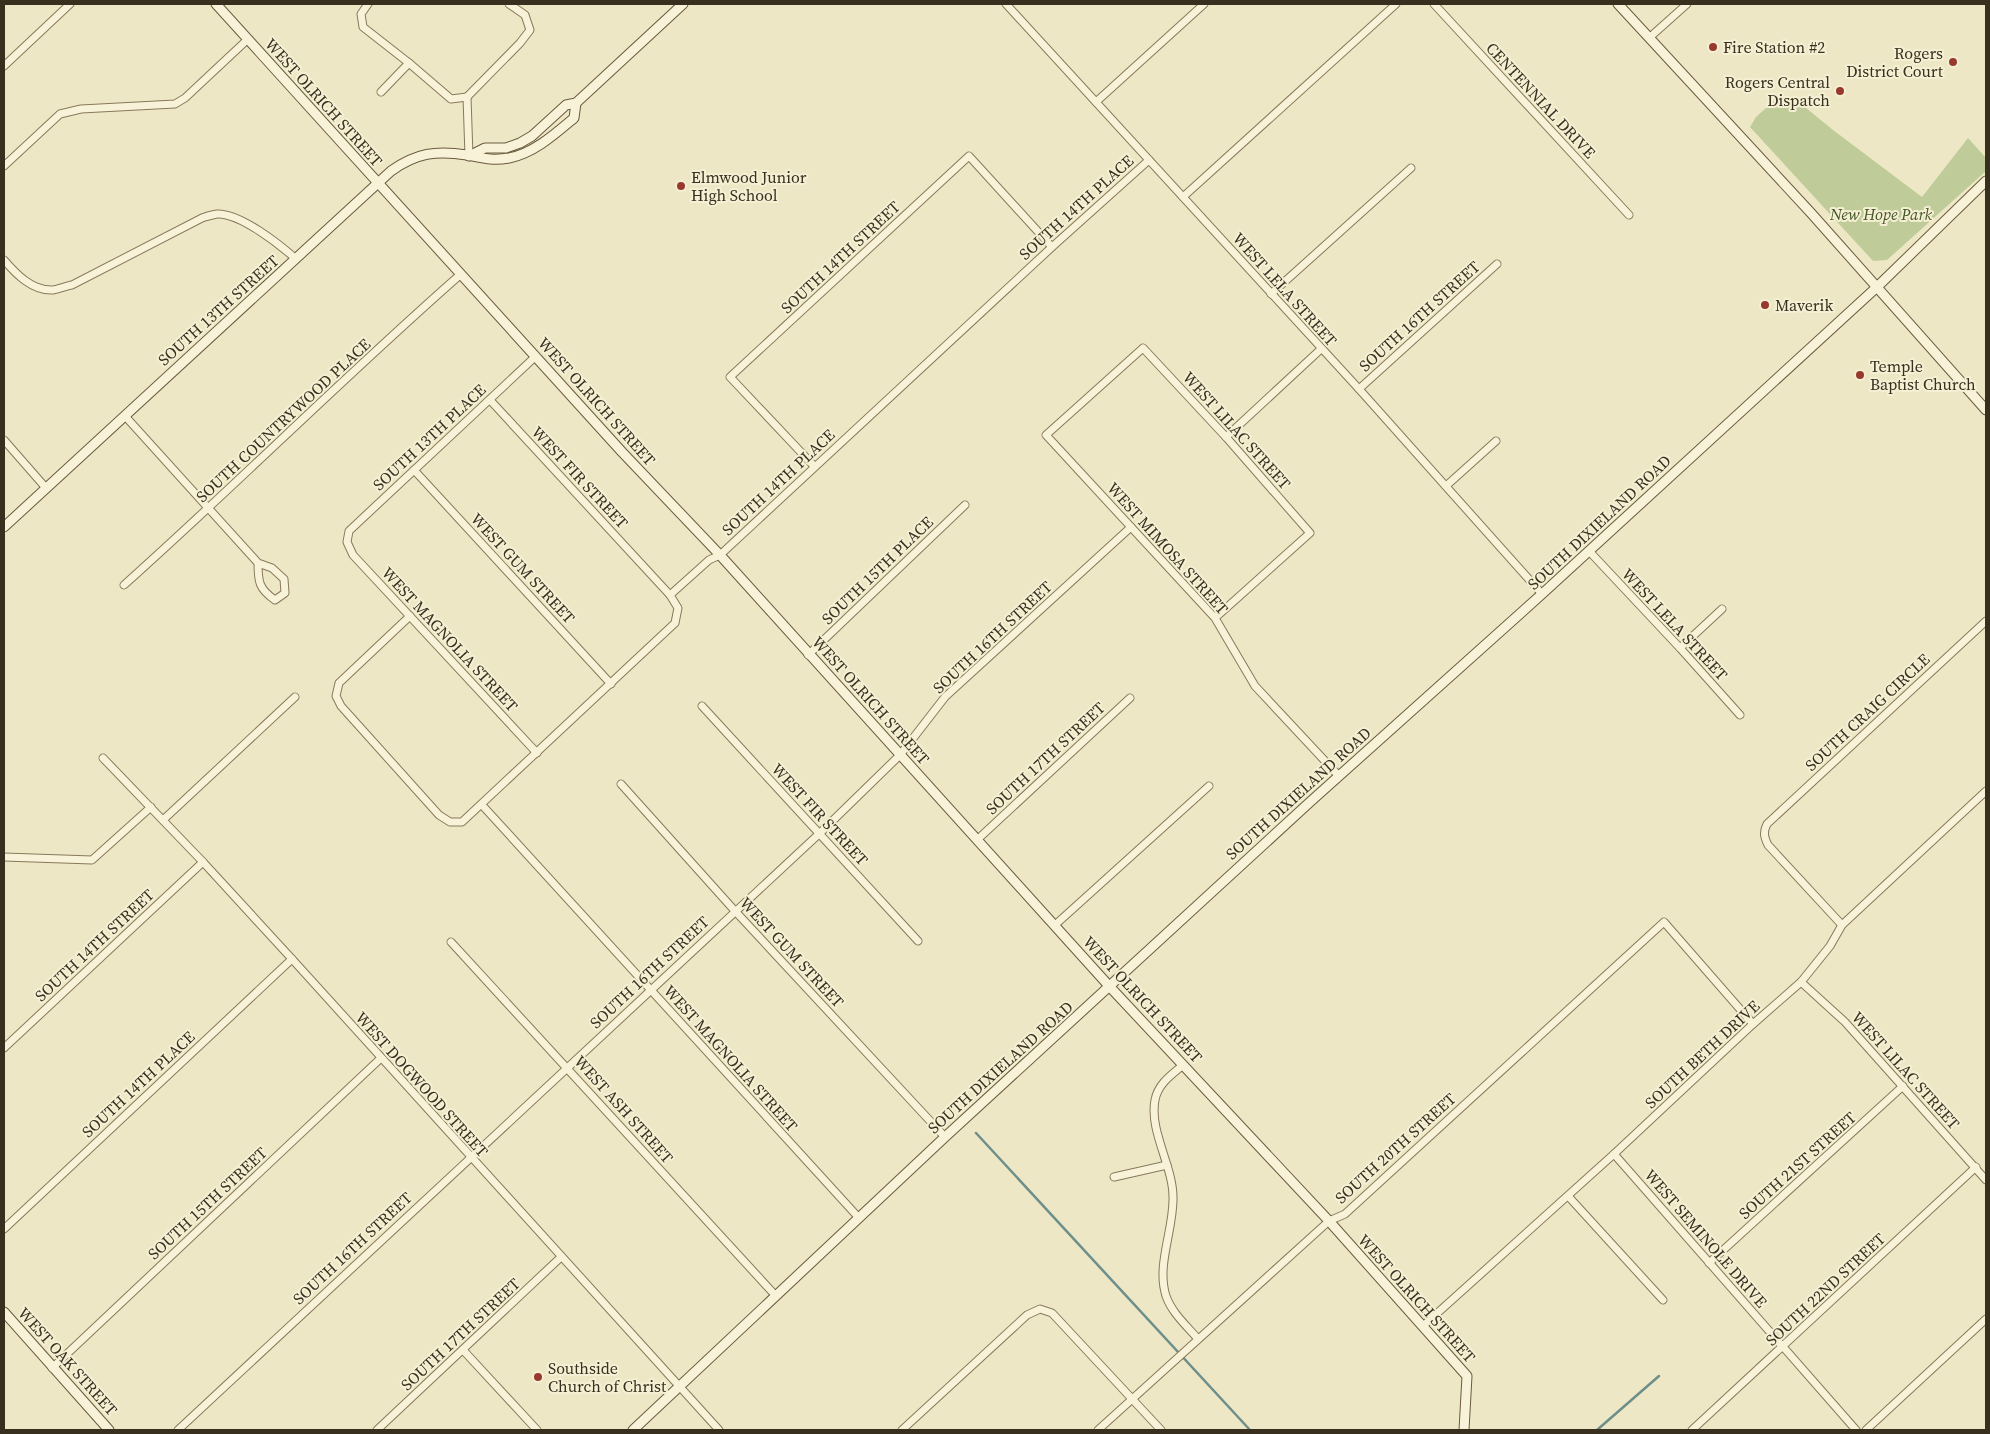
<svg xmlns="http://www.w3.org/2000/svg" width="1990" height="1434" font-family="'Source Serif 4',serif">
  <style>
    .green { fill: #bfcc99 }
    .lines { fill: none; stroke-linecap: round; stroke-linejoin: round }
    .stream { stroke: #6d8f8b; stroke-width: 2.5 }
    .street-casing { stroke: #88795b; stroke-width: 9 }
    .secondary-casing { stroke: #6a5a3e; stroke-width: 11 }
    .street { stroke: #f8f3d8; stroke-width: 7 }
    .secondary { stroke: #f8f3d8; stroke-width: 9 }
    .poi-dot { fill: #97392c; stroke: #f5f0d4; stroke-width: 2 }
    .labels { text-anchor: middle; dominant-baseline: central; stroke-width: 4; stroke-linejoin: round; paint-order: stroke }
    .poi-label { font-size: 16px; fill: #392f1f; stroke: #f5f0d4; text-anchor: start }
    .street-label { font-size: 16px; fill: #392f1f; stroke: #f5f0d4 }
    .park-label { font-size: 16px; font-style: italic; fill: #435526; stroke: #f5f0d4 }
  </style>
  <rect width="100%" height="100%" fill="#eee7c5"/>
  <polygon class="green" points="1776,99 1800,103 1833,130 1922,197 1968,138 1986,158 1986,171 1887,260 1873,261 1750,127 1756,117"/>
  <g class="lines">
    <g class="stream">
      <polyline points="976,1133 1250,1430"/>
      <polyline points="1597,1430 1659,1376"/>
    </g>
    <defs>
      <g id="street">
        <polyline points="368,4 361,14 363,27 409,63 451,99 467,97"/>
        <polyline points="1006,4 1359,389 1542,594"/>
        <polyline points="1434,4 1629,215"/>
        <polyline points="1649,38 1687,4"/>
        <polyline points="4,66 70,4"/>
        <polyline points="381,92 409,63"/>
        <polyline points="467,97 520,43 530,30 525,15 509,4"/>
        <polyline points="467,97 469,156"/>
        <polyline points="1096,102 1204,4"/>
        <polyline points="4,166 60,114 81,109 175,104 185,98 247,40"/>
        <polyline points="1183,197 1396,4"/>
        <path d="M4 260C16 274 32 291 53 290 59 289 66 286 72 285L202 218C207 216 212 215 217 214 240 213 279 244 296 259"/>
        <polyline points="1271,294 1411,168"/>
        <polyline points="536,356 349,531 347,542 353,555 537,753"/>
        <polyline points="1359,389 1497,264"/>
        <polyline points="490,400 670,595"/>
        <path d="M125 416 258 563 272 568 284 579 285 593 275 600C259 589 258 582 258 563"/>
        <polyline points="1226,437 1321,349"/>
        <polyline points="4,440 46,488"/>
        <polyline points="814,466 730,377 969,156 1052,247"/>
        <polyline points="414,470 611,684"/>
        <polyline points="1446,486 1496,441"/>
        <polyline points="1589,551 1680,648 1740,715"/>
        <path d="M124 585C238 483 346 375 461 274"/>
        <polyline points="410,616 339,683 336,696 341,706 439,815 450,822 462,822 675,623 678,608 670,595 709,560 720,555 1052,247 1149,160"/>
        <polyline points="1215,618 1310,533 1226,437 1143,348 1046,435 1215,618 1255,686 1339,776"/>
        <polyline points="1680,648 1722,609"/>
        <polyline points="808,655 965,505"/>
        <polyline points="702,706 918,941"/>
        <polyline points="103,758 203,862 292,959 719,1430"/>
        <polyline points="621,784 735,911 945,1137"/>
        <polyline points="482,805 859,1218"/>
        <polyline points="163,820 295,697"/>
        <polyline points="978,839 1130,698"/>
        <polyline points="4,857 92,860 151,807"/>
        <polyline points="1055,925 1209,786"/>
        <path d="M1842 925 1768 845C1764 837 1763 832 1767 824L1986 621"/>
        <polyline points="451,942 775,1295"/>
        <polyline points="1801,982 1845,1022 1986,1180"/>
        <polyline points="4,1048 203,862"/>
        <path d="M1183 1065C1171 1075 1158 1084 1155 1100 1149 1131 1173 1166 1173 1197 1174 1229 1156 1265 1166 1296 1172 1313 1186 1325 1198 1339"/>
        <polyline points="1614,1154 1856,1430"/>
        <polyline points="1114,1177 1167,1165"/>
        <polyline points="1568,1196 1663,1300"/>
        <polyline points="4,1229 292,959"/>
        <polyline points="1709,1263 1903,1086"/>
        <polyline points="1423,1326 1614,1154 1753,1024 1801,982 1830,946 1842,925 1986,791"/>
        <polyline points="463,1350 537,1430"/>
        <polyline points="52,1368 381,1058"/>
        <polyline points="178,1430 820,833 900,755 945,697 1131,527"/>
        <polyline points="377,1430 561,1257"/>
        <polyline points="902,1430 1027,1315 1040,1309 1052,1313 1161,1430"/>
        <polyline points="1098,1430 1329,1221 1345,1214 1664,922 1753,1024"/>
        <polyline points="1692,1430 1976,1167"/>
        <polyline points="1866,1430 1986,1319"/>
      </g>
      <g id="secondary">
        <polyline points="216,4 622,452 720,555 1110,987 1329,1221 1467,1376 1464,1430"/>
        <polyline points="1618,4 1811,213 1986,410"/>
        <polyline points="469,156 485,148 506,148 520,143 532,136 566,105 576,103 683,4"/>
        <path d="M4 527 391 171C416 153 436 150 467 155 483 158 492 161 509 158 534 153 555 134 574 118L576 103"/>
        <polyline points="4,1312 109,1430"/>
        <polyline points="633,1430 945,1137 1310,802 1542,594 1877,287 1986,181"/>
      </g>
    </defs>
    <use href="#street" class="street-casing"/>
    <use href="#secondary" class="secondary-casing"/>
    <use href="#street" class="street"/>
    <use href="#secondary" class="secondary"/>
  </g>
  <g class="poi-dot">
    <circle cx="1713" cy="47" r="5"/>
    <circle cx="1953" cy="62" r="5"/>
    <circle cx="1840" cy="91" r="5"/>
    <circle cx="681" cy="186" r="5"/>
    <circle cx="1765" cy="305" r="5"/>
    <circle cx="1860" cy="375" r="5"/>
    <circle cx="538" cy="1377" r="5"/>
  </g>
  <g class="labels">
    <g class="poi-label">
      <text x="1723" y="47">Fire Station #2</text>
      <text x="1943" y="53" text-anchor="end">Rogers<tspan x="1943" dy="18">District Court</tspan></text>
      <text x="1830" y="82" text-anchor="end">Rogers Central<tspan x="1830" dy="18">Dispatch</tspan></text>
      <text x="691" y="177">Elmwood Junior<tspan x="691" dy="18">High School</tspan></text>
      <text x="1775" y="305">Maverik</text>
      <text x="1870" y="366">Temple<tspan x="1870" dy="18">Baptist Church</tspan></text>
      <text x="548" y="1368">Southside<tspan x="548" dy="18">Church of Christ</tspan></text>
    </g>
    <g class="street-label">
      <text transform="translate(1541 100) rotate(47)">CENTENNIAL DRIVE</text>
      <text transform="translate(324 102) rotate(48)">WEST OLRICH STREET</text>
      <text transform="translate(1076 207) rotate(-42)">SOUTH 14TH PLACE</text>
      <text transform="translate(840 257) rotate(-43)">SOUTH 14TH STREET</text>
      <text transform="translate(1285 289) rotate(48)">WEST LELA STREET</text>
      <text transform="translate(218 310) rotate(-42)">SOUTH 13TH STREET</text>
      <text transform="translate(1419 316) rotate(-42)">SOUTH 16TH STREET</text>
      <text transform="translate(597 401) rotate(48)">WEST OLRICH STREET</text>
      <text transform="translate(283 420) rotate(-43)">SOUTH COUNTRYWOOD PLACE</text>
      <text transform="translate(1237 430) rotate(48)">WEST LILAC STREET</text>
      <text transform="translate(429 437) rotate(-43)">SOUTH 13TH PLACE</text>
      <text transform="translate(580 477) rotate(47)">WEST FIR STREET</text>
      <text transform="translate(778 482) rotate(-43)">SOUTH 14TH PLACE</text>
      <text transform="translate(1599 522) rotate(-43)">SOUTH DIXIELAND ROAD</text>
      <text transform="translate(1168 548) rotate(48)">WEST MIMOSA STREET</text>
      <text transform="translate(523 568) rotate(47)">WEST GUM STREET</text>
      <text transform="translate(877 570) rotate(-44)">SOUTH 15TH PLACE</text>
      <text transform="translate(1675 624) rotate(47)">WEST LELA STREET</text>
      <text transform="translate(992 637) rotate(-43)">SOUTH 16TH STREET</text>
      <text transform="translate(450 639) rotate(47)">WEST MAGNOLIA STREET</text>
      <text transform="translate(871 700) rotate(48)">WEST OLRICH STREET</text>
      <text transform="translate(1867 712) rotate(-43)">SOUTH CRAIG CIRCLE</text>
      <text transform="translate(1045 758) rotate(-43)">SOUTH 17TH STREET</text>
      <text transform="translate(1298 793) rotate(-42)">SOUTH DIXIELAND ROAD</text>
      <text transform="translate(820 814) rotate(47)">WEST FIR STREET</text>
      <text transform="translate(94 945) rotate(-43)">SOUTH 14TH STREET</text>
      <text transform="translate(792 952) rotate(47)">WEST GUM STREET</text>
      <text transform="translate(649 972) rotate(-43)">SOUTH 16TH STREET</text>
      <text transform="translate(1143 999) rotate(47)">WEST OLRICH STREET</text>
      <text transform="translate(1702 1054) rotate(-43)">SOUTH BETH DRIVE</text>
      <text transform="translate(731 1058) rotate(48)">WEST MAGNOLIA STREET</text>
      <text transform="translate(1000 1067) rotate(-42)">SOUTH DIXIELAND ROAD</text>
      <text transform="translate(1906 1070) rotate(48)">WEST LILAC STREET</text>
      <text transform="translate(138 1084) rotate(-43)">SOUTH 14TH PLACE</text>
      <text transform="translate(422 1084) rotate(48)">WEST DOGWOOD STREET</text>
      <text transform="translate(624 1109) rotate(48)">WEST ASH STREET</text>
      <text transform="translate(1395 1148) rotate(-42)">SOUTH 20TH STREET</text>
      <text transform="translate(1797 1165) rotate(-42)">SOUTH 21ST STREET</text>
      <text transform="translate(207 1203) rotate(-43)">SOUTH 15TH STREET</text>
      <text transform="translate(1706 1238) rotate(49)">WEST SEMINOLE DRIVE</text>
      <text transform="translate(352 1248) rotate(-43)">SOUTH 16TH STREET</text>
      <text transform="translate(1825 1289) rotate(-43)">SOUTH 22ND STREET</text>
      <text transform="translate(1417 1298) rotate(48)">WEST OLRICH STREET</text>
      <text transform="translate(460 1334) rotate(-43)">SOUTH 17TH STREET</text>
      <text transform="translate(68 1361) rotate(48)">WEST OAK STREET</text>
    </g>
    <g class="park-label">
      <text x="1881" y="214">New Hope Park</text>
    </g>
  </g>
  <rect width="1990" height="1434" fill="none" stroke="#392f1f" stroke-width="10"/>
</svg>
